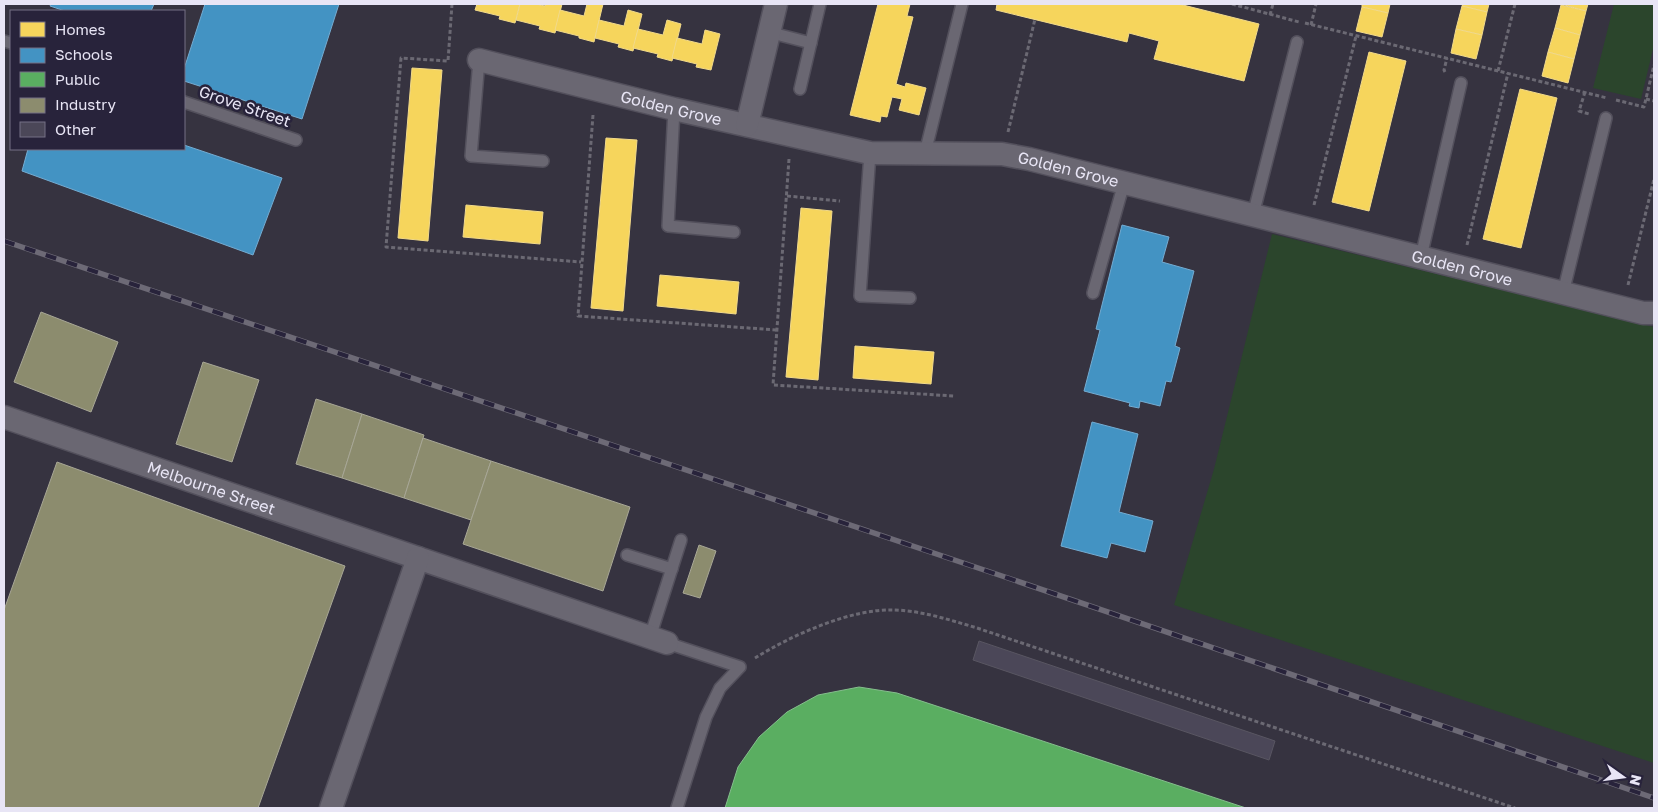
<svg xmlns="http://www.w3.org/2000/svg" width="1658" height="812" font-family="'Golos Text',sans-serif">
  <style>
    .green { fill: #2b452c }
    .homes { fill: #f6d55c; stroke: #f2da8a }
    .schools { fill: #4393c3; stroke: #74acd2 }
    .public { fill: #5aae61; stroke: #85be8d }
    .industry { fill: #8c8c6e; stroke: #a8a796 }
    .building { fill: #4b4758; stroke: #595662 }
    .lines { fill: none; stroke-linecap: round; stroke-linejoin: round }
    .service-casing { stroke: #53505c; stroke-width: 14 }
    .minor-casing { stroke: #53505c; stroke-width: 25 }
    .path { stroke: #6b6973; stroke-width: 3; stroke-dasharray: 4 2.5; stroke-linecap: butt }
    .service { stroke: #6a6772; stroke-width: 11 }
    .minor { stroke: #6a6772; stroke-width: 22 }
    .rail-casing { stroke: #6d6a76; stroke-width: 5.5 }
    .rail { stroke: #28233b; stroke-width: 4; stroke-dasharray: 11; stroke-linecap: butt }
    .labels { text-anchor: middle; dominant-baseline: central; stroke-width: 5; stroke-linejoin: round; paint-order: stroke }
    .street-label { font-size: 16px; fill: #e8e5f5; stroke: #28233b }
  </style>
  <rect width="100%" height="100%" fill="#363340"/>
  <g class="green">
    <polygon points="1614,4 1654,4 1654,45 1641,99 1593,88"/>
    <polygon points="1272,234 1654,327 1654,763 1174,605 1214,469"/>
  </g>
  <g class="homes">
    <polygon points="477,4 520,4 515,23 499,19 500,16 475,10"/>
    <polygon points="520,4 536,4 545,6 545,4 562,4 555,33 539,29 540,26 516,20"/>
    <polygon points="587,4 603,4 594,42 579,38 579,36 555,30 560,10 584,16"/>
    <polygon points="878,4 910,4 907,16 913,17 896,84 905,87 906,83 926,88 919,115 899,110 902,99 892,97 887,117 881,116 880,122 850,115"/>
    <polygon points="997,4 1179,4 1259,24 1244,81 1154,59 1159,41 1129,33 1127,42 996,10"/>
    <polygon points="1362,4 1390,4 1388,13 1362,7"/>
    <polygon points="1463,4 1489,4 1487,12 1462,6"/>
    <polygon points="1561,4 1588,4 1586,11"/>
    <polygon points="1561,5 1586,11 1580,35 1555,28"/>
    <polygon points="1462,6 1487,12 1482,35 1456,29"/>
    <polygon points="1362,7 1388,13 1382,37 1356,31"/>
    <polygon points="628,10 642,14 633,51 618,47 619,44 595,38 599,20 624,26"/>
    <polygon points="667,20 681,24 672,61 657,57 658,54 633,48 638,29 663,35"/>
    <polygon points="1555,28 1580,35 1574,59 1548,52"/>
    <polygon points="1456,29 1482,35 1476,59 1451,53"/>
    <polygon points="705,30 720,34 711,70 696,67 697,64 672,58 677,38 702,44"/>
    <polygon points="1369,52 1406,61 1369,211 1332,202"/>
    <polygon points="1548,52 1574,59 1568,83 1542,76"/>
    <polygon points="412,68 442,70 428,241 398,238"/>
    <polygon points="1520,89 1557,98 1521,248 1483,239"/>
    <polygon points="606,138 637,140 623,311 591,308"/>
    <polygon points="466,205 543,212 540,244 463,237"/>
    <polygon points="801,208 832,211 818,380 786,377"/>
    <polygon points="660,275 739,282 736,314 657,306"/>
    <polygon points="855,346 934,352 931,384 853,378"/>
  </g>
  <g class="schools">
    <polygon points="51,4 154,4 151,11 65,11 50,6"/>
    <polygon points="205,4 339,4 302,119 184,81 184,69"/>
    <polygon points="184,145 282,178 253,255 22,171 28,149 184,149"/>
    <polygon points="1122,225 1169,237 1162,262 1194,271 1175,346 1180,348 1171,382 1166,381 1160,406 1140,401 1139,408 1129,406 1130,403 1084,391 1100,330 1096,329"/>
    <polygon points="1092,422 1138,434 1119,512 1153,521 1145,552 1111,543 1107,558 1061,546"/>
  </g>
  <polygon class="public" points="859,687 897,693 1246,808 725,808 738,767 759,737 787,712 818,695"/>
  <g class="industry">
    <polygon points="41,312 118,342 91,412 14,382"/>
    <polygon points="203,362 259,380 232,462 176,444"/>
    <polygon points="316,399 362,414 342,478 296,464"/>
    <polygon points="362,414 424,435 404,498 342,478"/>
    <polygon points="423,438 491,461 471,520 404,498"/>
    <polygon points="491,461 630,507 603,591 463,544"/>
    <polygon points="57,462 345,566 258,808 4,808 4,610"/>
    <polygon points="699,545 716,551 700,598 683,593"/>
  </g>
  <polygon class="building" points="979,641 1275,741 1269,760 973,660"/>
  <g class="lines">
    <defs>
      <g id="service">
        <polyline points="768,32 811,43"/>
        <polyline points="4,41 11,43"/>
        <polyline points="479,60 471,156 543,161"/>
        <polyline points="800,89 820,4"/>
        <polyline points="184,102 296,140"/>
        <polyline points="674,109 668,226 734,232"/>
        <polyline points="870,153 860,296 910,298"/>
        <polyline points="925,153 962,4"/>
        <polyline points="1253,215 1297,42"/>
        <polyline points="1421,257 1461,83"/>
        <polyline points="1093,293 1124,183"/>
        <polyline points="1563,293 1606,118"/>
        <polyline points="627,555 672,569"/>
        <polyline points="650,637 681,540"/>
        <polyline points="667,643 740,667 720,688 706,717 677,808"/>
      </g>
      <g id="minor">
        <path id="s1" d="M479 60 674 109 870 153 1002 154 1029 159 1643 313H1654"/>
        <polyline points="747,125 776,4"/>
        <path id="s2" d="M4 417 667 643"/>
        <polyline points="331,808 418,558"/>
      </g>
    </defs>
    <use href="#service" class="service-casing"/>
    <use href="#minor" class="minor-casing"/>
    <g class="path">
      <polyline points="452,4 448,61 401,58 386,247 581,262"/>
      <polyline points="1232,4 1299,22"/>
      <polyline points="1270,15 1273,4"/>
      <polyline points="1305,23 1607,98"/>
      <polyline points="1311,25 1316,4"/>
      <polyline points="1498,71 1515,4"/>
      <polyline points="1445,72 1444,70 1447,58"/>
      <polyline points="1585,92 1579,111 1589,114"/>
      <polyline points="1646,99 1654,101"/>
      <polyline points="1616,100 1644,107 1654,65"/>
      <polyline points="593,115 578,316 777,330"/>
      <polyline points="1008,132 1035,19"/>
      <polyline points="789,159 773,385 954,396"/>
      <polyline points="787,196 840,201"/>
      <polyline points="1314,205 1356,36"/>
      <polyline points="1467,245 1508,73"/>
      <polyline points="1628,285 1654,179"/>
      <path d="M755 658C792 635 852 608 895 610 923 611 950 620 977 628L1515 808"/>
    </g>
    <use href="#service" class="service"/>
    <use href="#minor" class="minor"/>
    <defs>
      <polyline id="rail" points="4,241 1008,578 1654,798"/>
    </defs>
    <use href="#rail" class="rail-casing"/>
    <use href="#rail" class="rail"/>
  </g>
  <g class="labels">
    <g class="street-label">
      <text transform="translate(245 106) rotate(19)">Grove Street</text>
      <text stroke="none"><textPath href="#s1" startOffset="198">Golden Grove</textPath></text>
      <text stroke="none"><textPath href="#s1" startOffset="602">Golden Grove</textPath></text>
      <text stroke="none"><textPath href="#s1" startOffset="1008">Golden Grove</textPath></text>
      <text stroke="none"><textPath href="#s2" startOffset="219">Melbourne Street</textPath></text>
    </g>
  </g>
  <rect width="1658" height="812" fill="none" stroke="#e8e5f5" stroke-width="10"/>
  <rect x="10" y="10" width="175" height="140" fill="#28233b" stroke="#757185"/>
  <rect x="20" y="22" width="25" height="15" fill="#f6d55c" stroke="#757185"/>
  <text x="55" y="35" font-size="15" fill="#e8e5f5">Homes</text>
  <rect x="20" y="48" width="25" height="15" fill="#4393c3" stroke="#757185"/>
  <text x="55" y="60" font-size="15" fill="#e8e5f5">Schools</text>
  <rect x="20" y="72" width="25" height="15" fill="#5aae61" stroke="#757185"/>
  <text x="55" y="85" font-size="15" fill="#e8e5f5">Public</text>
  <rect x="20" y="98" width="25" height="15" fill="#8c8c6e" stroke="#757185"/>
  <text x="55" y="110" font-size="15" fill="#e8e5f5">Industry</text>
  <rect x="20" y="122" width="25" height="15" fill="#4b4758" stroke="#757185"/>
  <text x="55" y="135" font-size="15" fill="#e8e5f5">Other</text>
  <g transform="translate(1623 777) rotate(104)" stroke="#28233b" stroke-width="4" paint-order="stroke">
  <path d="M0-4L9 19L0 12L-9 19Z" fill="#e8e5f5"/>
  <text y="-8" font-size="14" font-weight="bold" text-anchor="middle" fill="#e8e5f5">N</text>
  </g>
</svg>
